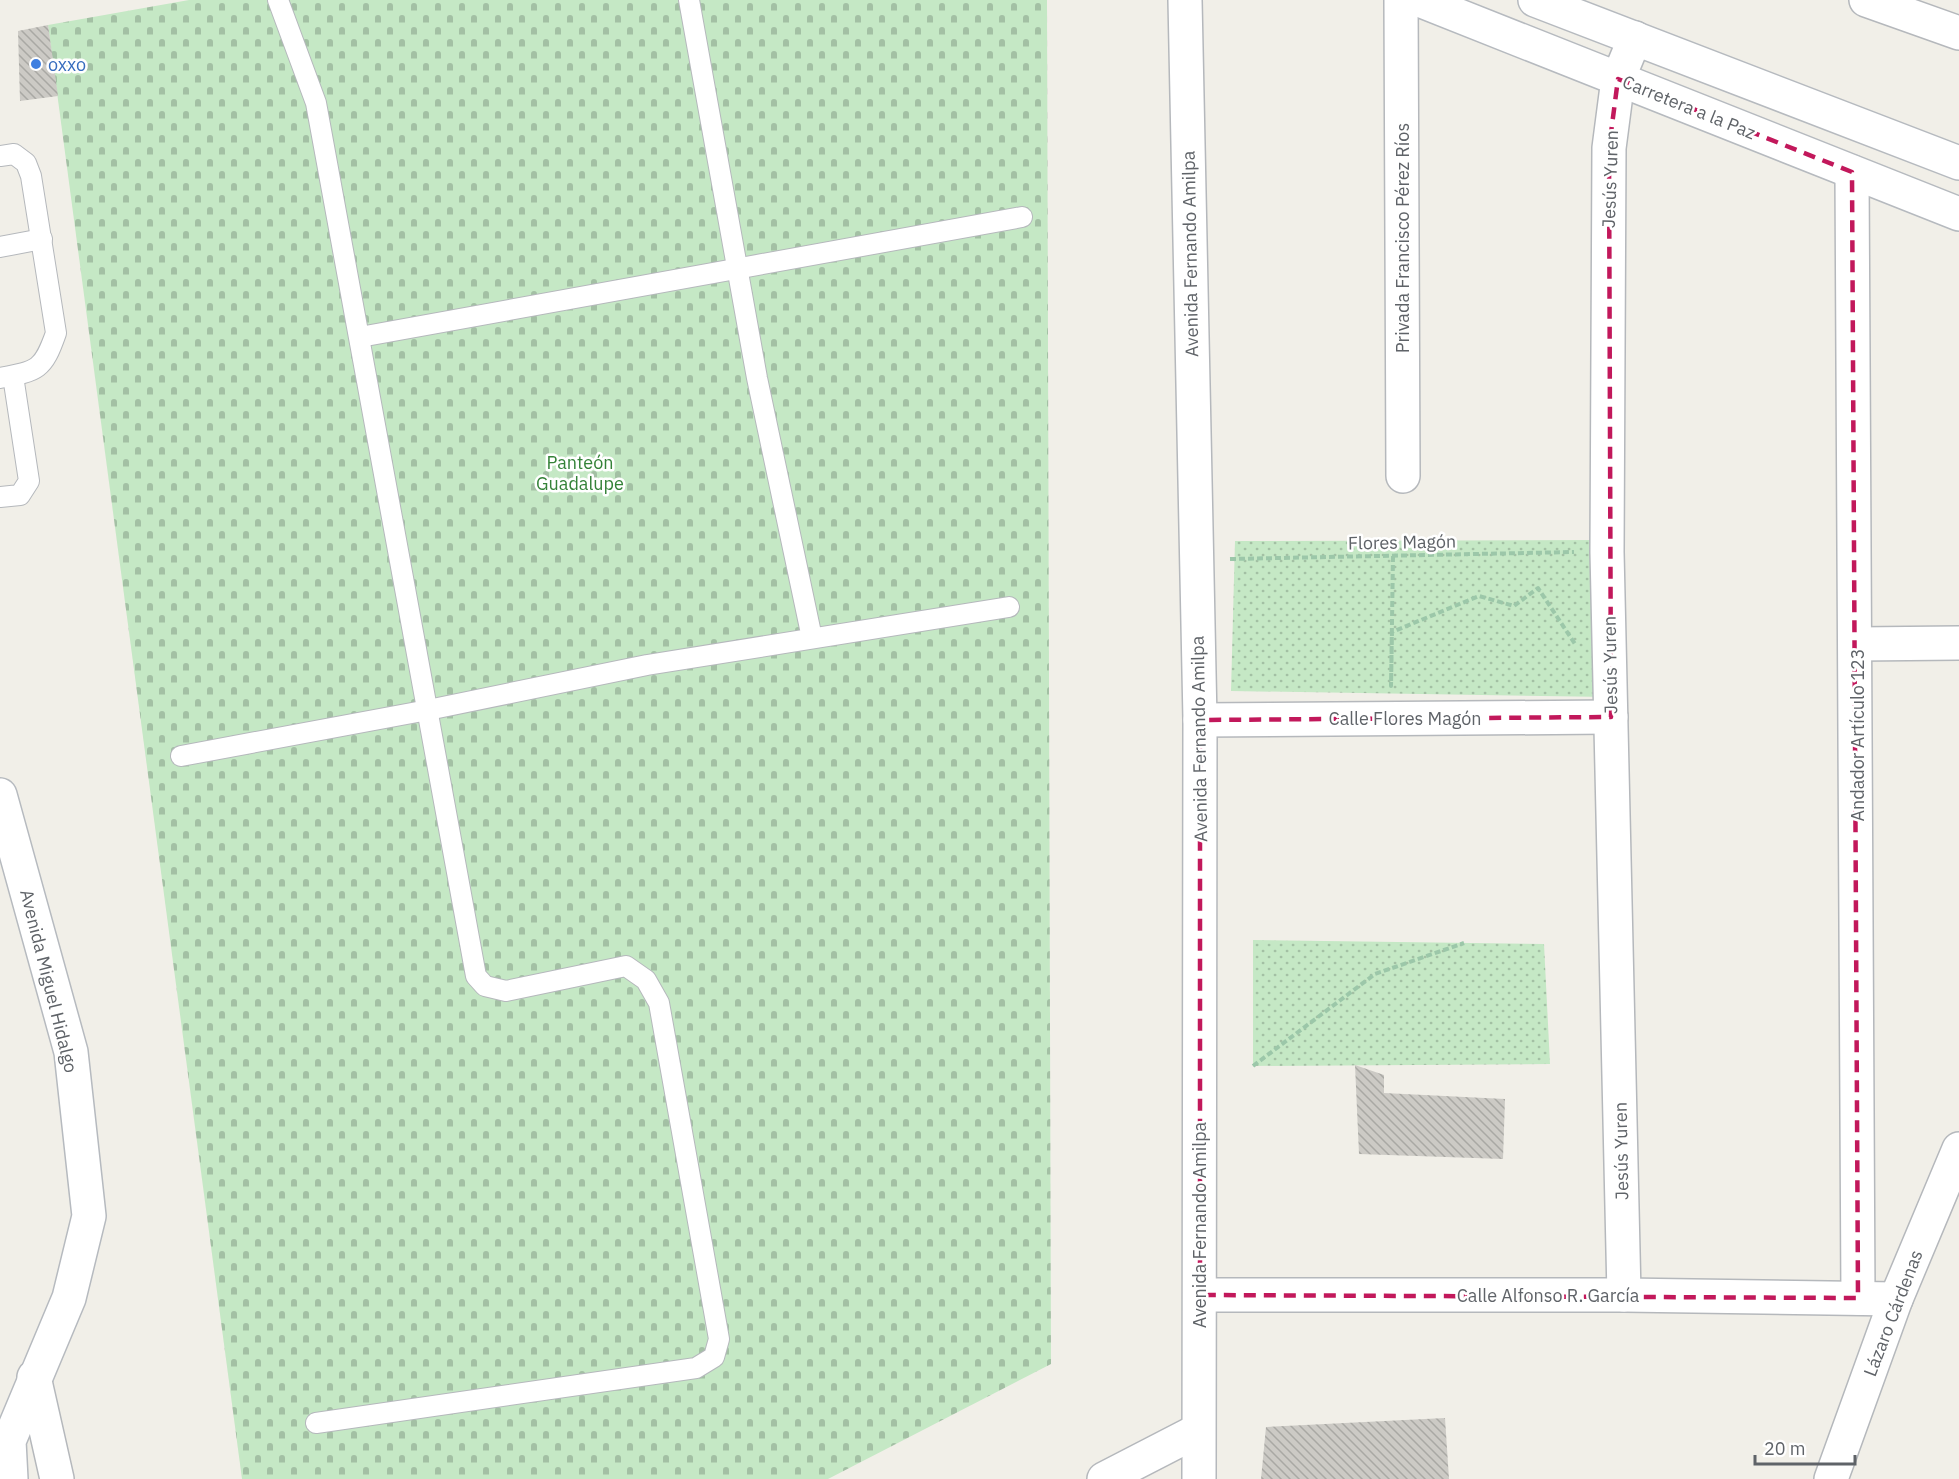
<svg xmlns="http://www.w3.org/2000/svg" width="1959" height="1479" font-family="'IBM Plex Sans',sans-serif">
  <style>
    .grass { fill: url(#grass-dots) }
    .cemetery { fill: url(#cemetery-stones) }
    .building { fill: url(#building-back-hatch) }
    .lines { fill: none; stroke-linecap: round; stroke-linejoin: round }
    .service-casing { stroke: #b5b8bc; stroke-width: 22 }
    .minor-casing { stroke: #b5b8bc; stroke-width: 36 }
    .secondary-casing { stroke: #b6babf; stroke-width: 36 }
    .path { stroke: #9cc7a9; stroke-width: 4; stroke-dasharray: 6 3; stroke-linecap: butt }
    .service { stroke: #fff; stroke-width: 20 }
    .minor { stroke: #fff; stroke-width: 33 }
    .secondary { stroke: #fff; stroke-width: 33 }
    .marked { fill: none; stroke: #c2185b; stroke-width: 4.5; stroke-dasharray: 12 8; stroke-linejoin: round }
    .shop-dot { fill: #3f7fe0; stroke: #fff; stroke-width: 2 }
    .labels { text-anchor: middle; dominant-baseline: central; stroke-width: 5; stroke-linejoin: round; paint-order: stroke }
    .shop-label { font-size: 18px; fill: #366cbe; stroke: #fff; text-anchor: start }
    .street-label { font-size: 18px; fill: #5f6368; stroke: #fff }
    .park-label { font-size: 18px; fill: #348238; stroke: #fff }
  </style>
  <defs>
    <pattern id="grass-dots" width="8" height="8" patternUnits="userSpaceOnUse" patternTransform="scale(1.5)"><rect width="8" height="8" fill="#c5e8c5"/><path d="M2 2h.1M6 6h.1" fill="none" stroke="#a3c0a4" stroke-width="1.8" stroke-linecap="round"/></pattern>
    <pattern id="cemetery-stones" width="16" height="16" patternUnits="userSpaceOnUse" patternTransform="scale(1.5)"><rect width="16" height="16" fill="#c5e8c5"/><path d="M2 7V4a2 2 0 0 1 4 0v3zM10 15v-3a2 2 0 0 1 4 0v3z" fill="#a3c0a4"/></pattern>
    <pattern id="building-back-hatch" width="6" height="6" patternUnits="userSpaceOnUse" patternTransform="scale(1.5)"><rect width="6" height="6" fill="#cccac5"/><path d="M-1 5l2 2M0 0l6 6M5-1l2 2" fill="none" stroke="#a9a8a4"/></pattern>
  </defs>
  <rect width="100%" height="100%" fill="#f1efe8"/>
  <g class="grass">
    <polygon points="1598,540 1610,697 1231,691 1235,541"/>
    <polygon points="1253,940 1544,944 1550,1064 1253,1066"/>
  </g>
  <polygon class="cemetery" points="189,0 1047,0 1051,1364 828,1479 242,1479 48,25"/>
  <g class="building">
    <polygon points="48,25 58,96 20,101 18,31"/>
    <polygon points="1355,1065 1384,1075 1384,1093 1505,1099 1503,1159 1359,1154"/>
    <polygon points="1445,1418 1449,1479 1261,1479 1266,1427"/>
  </g>
  <g class="lines">
    <defs>
      <g id="service">
        <polyline points="278,0 316,103 476,976 485,986 506,991 626,966 646,980 659,1003 719,1339 714,1357 696,1368 316,1423"/>
        <polyline points="689,0 757,378 812,638"/>
        <path d="M0 156 14 154 26 163 31 176 56 333C43 370 38 371 0 378"/>
        <polyline points="0,247 42,239"/>
        <polyline points="360,337 1022,217"/>
        <polyline points="0,497 20,495 29,481 13,376"/>
        <polyline points="181,756 428,710 647,665 1009,607"/>
      </g>
      <g id="minor">
        <polyline points="1185,0 1200,720 1199,1479"/>
        <polyline points="1401,0 1403,476"/>
        <polyline points="1866,0 1959,33"/>
        <polyline points="1852,172 1858,1298"/>
        <polyline points="1857,644 1959,643"/>
        <polyline points="1200,720 1611,717"/>
        <polyline points="1200,1295 1624,1295 1896,1299"/>
        <polyline points="1624,1295 1607,552 1609,148 1618,79 1635,38"/>
        <polyline points="34,1377 57,1479"/>
        <polyline points="1104,1479 1197,1431"/>
        <polyline points="1831,1479 1896,1299 1959,1149"/>
      </g>
      <g id="secondary">
        <polyline points="1419,0 1959,214"/>
        <polyline points="1535,0 1959,163"/>
        <polyline points="0,795 71,1052 89,1216 69,1298 9,1441 11,1479"/>
      </g>
    </defs>
    <use href="#service" class="service-casing"/>
    <use href="#minor" class="minor-casing"/>
    <use href="#secondary" class="secondary-casing"/>
    <g class="path">
      <polyline points="1393,556 1391,686 1392,632 1479,596 1514,606 1538,588 1575,644"/>
      <polyline points="1230,559 1574,552"/>
      <polyline points="1253,1066 1375,974 1464,943"/>
    </g>
    <use href="#service" class="service"/>
    <use href="#minor" class="minor"/>
    <use href="#secondary" class="secondary"/>
  </g>
  <path class="marked" d="M1618 79 1852 172 1858 1298 1200 1295V720L1611 717 1609 148Z"/>
  <circle class="shop-dot" cx="36" cy="64" r="6"/>
  <g class="labels">
    <g class="shop-label">
      <text x="48" y="64">oxxo</text>
    </g>
    <g class="street-label">
      <text transform="translate(1689 107) rotate(22)">Carretera a la Paz</text>
      <text transform="translate(1610 179) rotate(-88)">Jesús Yuren</text>
      <text transform="translate(1402 238) rotate(-90)">Privada Francisco Pérez Ríos</text>
      <text transform="translate(1190 254) rotate(-91)">Avenida Fernando Amilpa</text>
      <text transform="translate(1402 542) rotate(-1)">Flores Magón</text>
      <text transform="translate(1610 665) rotate(-91)">Jesús Yuren</text>
      <text x="1405" y="718">Calle Flores Magón</text>
      <text transform="translate(1857 735) rotate(-90)">Andador Artículo 123</text>
      <text transform="translate(1199 739) rotate(-91)">Avenida Fernando Amilpa</text>
      <text transform="translate(49 981) rotate(76)">Avenida Miguel Hidalgo</text>
      <text transform="translate(1621 1151) rotate(-91)">Jesús Yuren</text>
      <text transform="translate(1199 1225) rotate(-90)">Avenida Fernando Amilpa</text>
      <text x="1548" y="1295">Calle Alfonso R. García</text>
      <text transform="translate(1893 1313) rotate(-69)">Lázaro Cárdenas</text>
    </g>
    <g class="park-label">
      <text x="580" y="462">Panteón<tspan x="580" dy="21">Guadalupe</tspan></text>
    </g>
  </g>
  <path d="M1755 1455v9h100v-9" fill="none" stroke="#5f6368" stroke-width="3"/>
  <text x="1764" y="1455" font-size="18" fill="#5f6368" stroke="#ffffff" stroke-width="4.5" paint-order="stroke">20 m</text>
</svg>
